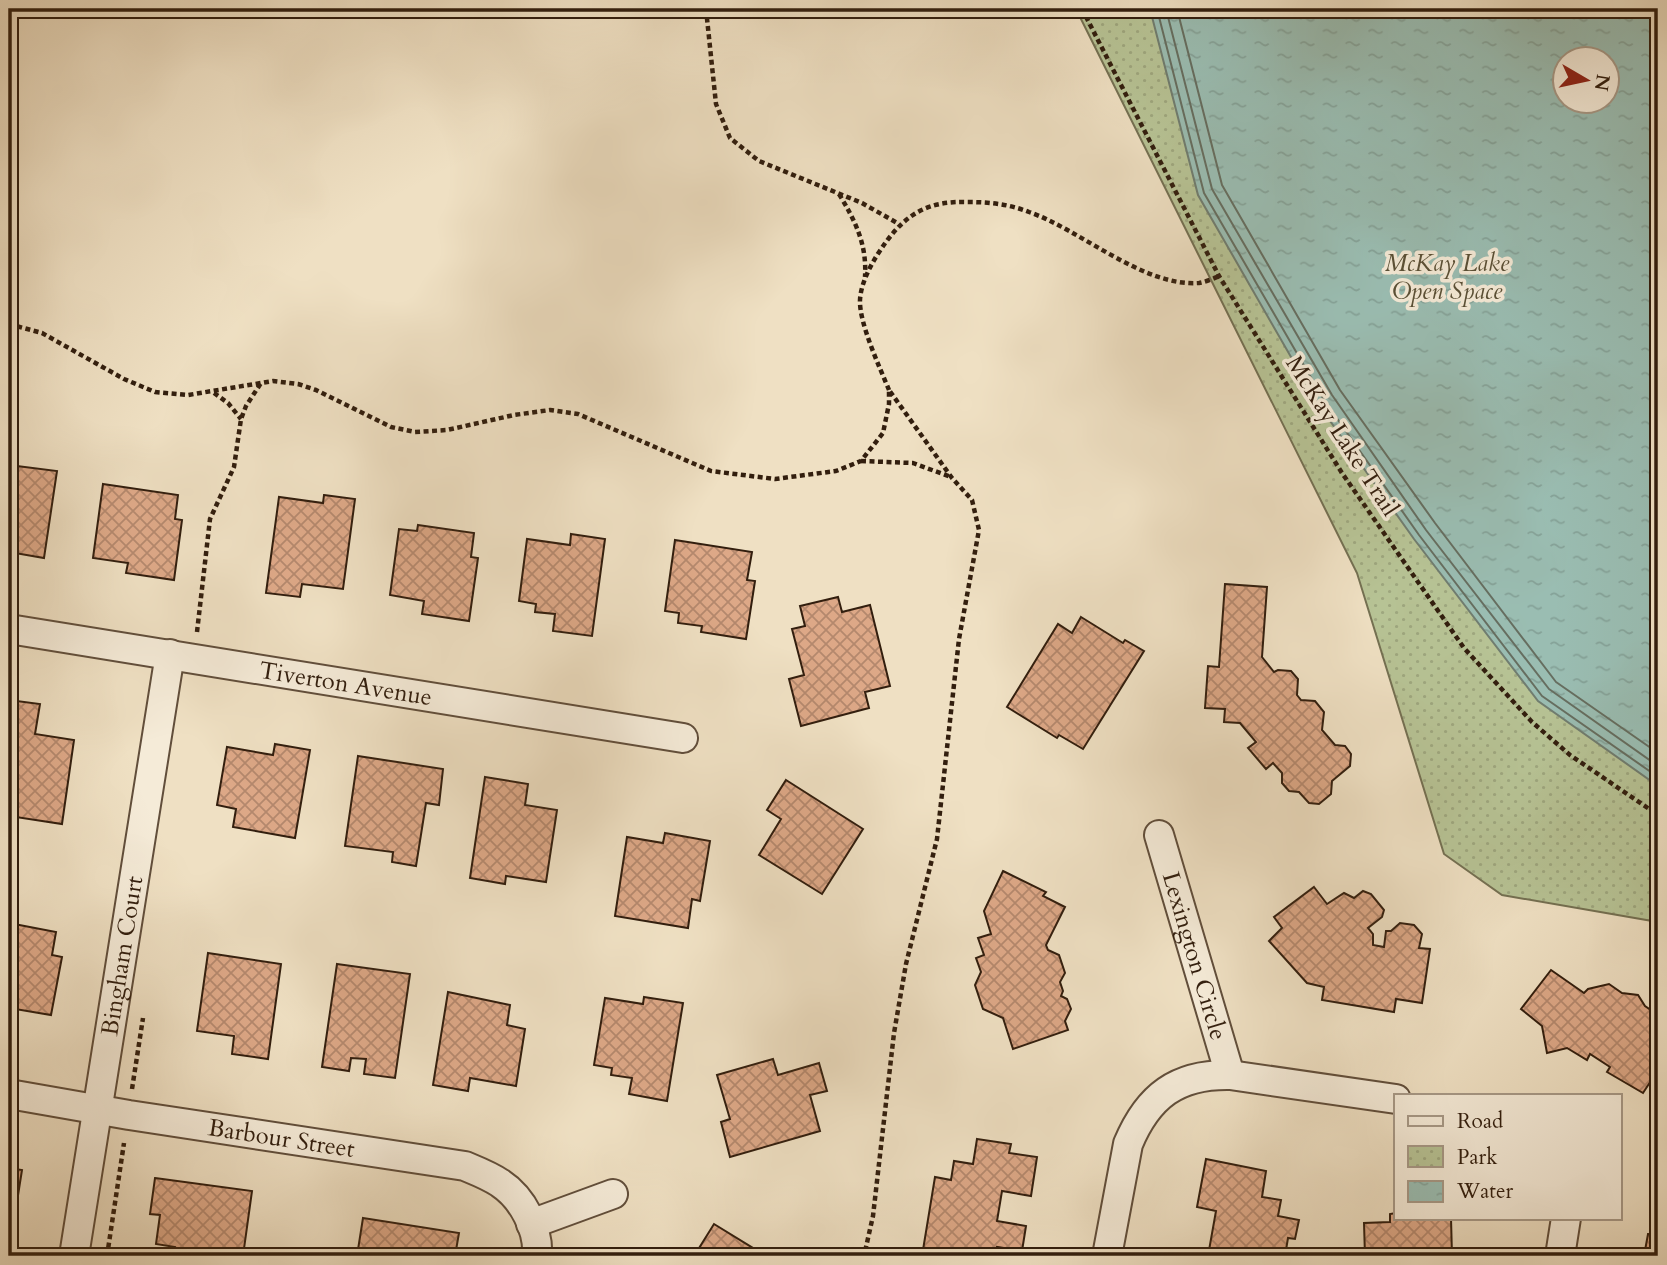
<svg xmlns="http://www.w3.org/2000/svg" width="1667" height="1265" font-family="Cardo,serif">
  <style>
    .park { fill: url(#park-dots); stroke: #747052; stroke-width: 2; fill-rule: evenodd }
    .water { fill: url(#water-ripples); stroke: #707d70; stroke-width: 2; fill-rule: evenodd }
    .lines { fill: none; stroke-linecap: round; stroke-linejoin: round }
    .shore { stroke: #666e60; stroke-width: 2 }
    .building { fill: url(#building-cross-hatch); stroke: #321e0e; stroke-width: 2 }
    .minor-casing { stroke: #614e3b; stroke-width: 32 }
    .path { stroke: #321e0e; stroke-width: 4.5; stroke-dasharray: 5 3.5; stroke-linecap: butt }
    .minor { stroke: #f5ebd8; stroke-width: 28 }
    .labels { text-anchor: middle; dominant-baseline: central; stroke-width: 7; stroke-linejoin: round; paint-order: stroke }
    .park-label { font-size: 24px; font-style: italic; fill: #5a5036; stroke: #f5ebd8 }
    .street-label { font-size: 24px; fill: #321e0e; stroke: #f5ebd8 }
  </style>
  <defs>
    <pattern id="park-dots" width="8" height="8" patternUnits="userSpaceOnUse" patternTransform="scale(1.75)"><rect width="8" height="8" fill="#b7c395"/><path d="M2 2h.1M6 6h.1" fill="none" stroke="#9ea77f" stroke-width="1.8" stroke-linecap="round"/></pattern>
    <pattern id="water-ripples" width="26" height="14" patternUnits="userSpaceOnUse" patternTransform="scale(1.75)"><rect width="26" height="14" fill="#9abdb2"/><path d="M2 4q2-2 4 0t4 0M15 11q2-2 4 0t4 0" fill="none" stroke="#85a298"/></pattern>
    <pattern id="building-cross-hatch" width="8" height="8" patternUnits="userSpaceOnUse" patternTransform="scale(1.75)"><rect width="8" height="8" fill="#dda887"/><path d="M0 0l8 8M0 8l8-8" fill="none" stroke="#b4886d"/></pattern>
  </defs>
  <rect width="100%" height="100%" fill="#efe0c3"/>
  <filter id="stains"><feTurbulence type="fractalNoise" baseFrequency=".00286" numOctaves="4"/><feColorMatrix values="0 0 0 0 .2 0 0 0 0 .09 0 0 0 0 .02 0 0 0 .5 -.17"/></filter>
  <radialGradient id="worn" r=".72"><stop offset=".6" stop-color="#630" stop-opacity="0"/><stop offset="1" stop-color="#630" stop-opacity=".3"/></radialGradient>
  <path class="park" d="M1076 9H1658V922L1502 895 1444 854 1357 573ZM1566 60H1608V102H1566Z"/>
  <path class="water" d="M1150 9H1658V786L1538 701 1414 539 1318 404 1198 195ZM1566 60H1608V102H1566Z"/>
  <g class="lines">
    <g class="shore">
      <polyline points="1157,9 1204,193 1324,400 1419,535 1542,696 1658,777"/>
      <polyline points="1166,9 1212,189 1332,395 1426,530 1549,689 1658,766"/>
      <polyline points="1177,9 1222,185 1340,390 1435,523 1556,682 1658,753"/>
    </g>
  </g>
  <g class="building">
    <polygon points="9,465 57,471 44,558 9,552"/>
    <polygon points="103,484 178,495 175,519 182,520 174,580 126,573 128,563 93,558"/>
    <polygon points="324,495 355,499 343,589 302,584 300,597 266,593 279,497 323,503"/>
    <polygon points="418,525 474,533 471,557 478,558 469,621 422,614 424,601 390,595 399,529 417,531"/>
    <polygon points="571,534 605,539 592,636 553,631 555,614 535,612 536,604 519,601 527,539 570,545"/>
    <polygon points="675,540 752,552 747,580 755,581 746,639 701,632 702,626 678,623 679,613 665,611"/>
    <polygon points="1225,584 1267,587 1262,657 1274,672 1278,670 1291,671 1298,679 1297,695 1301,700 1315,701 1324,712 1322,730 1335,745 1345,746 1351,754 1350,766 1332,781 1331,794 1319,804 1309,803 1299,792 1289,791 1282,783 1282,773 1273,763 1266,769 1248,748 1256,742 1240,723 1224,722 1225,709 1205,708 1208,666 1219,667"/>
    <polygon points="838,597 842,612 870,605 890,686 865,692 869,708 801,726 789,679 804,675 792,629 805,626 800,606"/>
    <polygon points="1081,617 1123,643 1125,640 1144,651 1083,749 1059,735 1057,738 1007,707 1058,624 1072,633"/>
    <polygon points="9,700 40,704 35,734 74,740 62,824 9,816"/>
    <polygon points="275,744 310,750 295,838 233,827 236,809 217,805 227,747 273,755"/>
    <polygon points="358,756 443,769 439,805 426,803 416,866 392,862 393,852 345,846"/>
    <polygon points="485,777 528,784 525,805 557,810 546,882 506,876 505,884 470,878"/>
    <polygon points="786,780 863,829 822,894 759,855 781,819 767,810"/>
    <polygon points="665,833 710,841 700,901 692,899 688,928 615,916 627,837 663,843"/>
    <polygon points="1003,871 1046,892 1043,896 1065,907 1046,945 1048,950 1059,955 1065,973 1060,982 1063,991 1061,996 1067,999 1071,1009 1065,1021 1068,1030 1013,1049 1003,1018 983,1009 975,985 981,972 976,958 984,955 978,938 991,934 984,911"/>
    <polygon points="1314,887 1327,904 1344,893 1354,898 1363,891 1371,894 1384,910 1382,917 1368,928 1373,934 1373,945 1384,947 1386,931 1391,931 1400,923 1414,925 1422,934 1419,948 1430,949 1422,1003 1396,999 1394,1012 1322,1000 1324,987 1307,983 1269,941 1282,928 1274,917"/>
    <polygon points="9,923 56,932 52,955 62,957 51,1015 9,1008"/>
    <polygon points="208,953 281,964 268,1059 232,1054 234,1036 197,1031"/>
    <polygon points="337,964 410,974 395,1078 364,1074 366,1059 351,1058 349,1071 322,1067"/>
    <polygon points="1551,970 1584,993 1588,989 1609,984 1622,993 1638,995 1645,1006 1658,1015 1658,1070 1643,1093 1607,1072 1610,1067 1590,1054 1587,1060 1567,1048 1547,1053 1542,1026 1521,1009"/>
    <polygon points="448,992 510,1005 507,1025 525,1029 516,1086 470,1078 468,1091 433,1085"/>
    <polygon points="644,997 683,1003 667,1101 629,1094 632,1078 611,1075 612,1068 594,1065 605,998 643,1004"/>
    <polygon points="773,1059 778,1075 819,1063 827,1091 810,1095 820,1131 730,1157 721,1122 730,1119 717,1075"/>
    <polygon points="977,1139 1011,1144 1009,1153 1037,1157 1031,1196 1002,1191 997,1221 1026,1226 1022,1251 997,1247 995,1256 922,1256 935,1177 951,1180 954,1161 973,1164"/>
    <polygon points="1206,1159 1266,1171 1262,1197 1281,1200 1278,1216 1299,1220 1295,1239 1288,1238 1285,1256 1208,1256 1216,1211 1197,1207"/>
    <polygon points="9,1168 22,1170 9,1252"/>
    <polygon points="155,1178 252,1191 243,1256 220,1253 219,1256 173,1256 175,1247 156,1244 160,1215 150,1214"/>
    <polygon points="1396,1213 1396,1218 1451,1218 1452,1256 1365,1256 1364,1223 1390,1222 1390,1214"/>
    <polygon points="363,1218 459,1233 455,1256 357,1256"/>
    <polygon points="714,1224 766,1256 701,1256 696,1253"/>
    <polygon points="1648,1234 1658,1235 1658,1256 1644,1256"/>
  </g>
  <g class="lines">
    <defs>
      <g id="minor">
        <path id="s1" d="M9 629 683 738"/>
        <path id="s2" d="M1159 835 1230 1075"/>
        <path id="s3" d="M9 1094 129 1115 465 1166C477 1171 490 1176 500 1183 523 1198 539 1230 537 1256"/>
        <polyline points="531,1224 613,1194"/>
        <path id="s4" d="M74 1256 170 654"/>
        <path d="M1107 1256 1128 1144C1148 1096 1177 1074 1230 1075L1396 1099"/>
        <polyline points="1560,1256 1566,1218"/>
      </g>
    </defs>
    <use href="#minor" class="minor-casing"/>
    <g class="path">
      <polyline points="706,9 716,104 730,138 759,161 862,203 899,224"/>
      <polyline points="1082,9 1219,276 1342,473 1464,648 1532,722 1570,755 1658,815"/>
      <path d="M839 194C856 222 867 245 865 277"/>
      <polyline points="9,324 42,333 124,379 155,392 188,395 273,381 298,384 316,390 391,427 415,432 447,430 514,415 550,410 578,414 711,471 775,479 836,471 861,461 883,433 889,404 889,390 952,478 972,500 979,530 959,639 937,839 906,964 894,1033 873,1216 864,1256"/>
      <path d="M889 390C880 368 859 323 860 300 861 280 875 257 886 242 908 212 930 201 967 202 988 202 1009 204 1029 212 1081 230 1143 287 1199 283 1205 282 1213 279 1219 276"/>
      <polyline points="214,393 228,403 241,419"/>
      <polyline points="861,461 913,463 951,477"/>
      <polyline points="197,632 210,519 234,467 241,419 246,406 261,383"/>
      <polyline points="132,1089 143,1018"/>
      <polyline points="107,1256 124,1143"/>
    </g>
    <use href="#minor" class="minor"/>
  </g>
  <g class="labels">
    <g class="park-label">
      <text x="1447" y="263">McKay Lake<tspan x="1447" dy="28">Open Space</tspan></text>
    </g>
    <g class="street-label">
      <text transform="translate(1342 436) rotate(57)">McKay Lake Trail</text>
      <text stroke="none"><textPath href="#s1" startOffset="341">Tiverton Avenue</textPath></text>
      <text stroke="none"><textPath href="#s4" startOffset="304">Bingham Court</textPath></text>
      <text stroke="none"><textPath href="#s2" startOffset="126">Lexington Circle</textPath></text>
      <text stroke="none"><textPath href="#s3" startOffset="276">Barbour Street</textPath></text>
    </g>
  </g>
  <rect width="1667" height="1265" fill="none" stroke="#efe0c3" stroke-width="35"/>
  <rect x="10" y="10" width="1646" height="1244" fill="none" stroke="#321e0e" stroke-width="3.5"/>
  <rect x="18" y="18" width="1632" height="1230" fill="none" stroke="#321e0e" stroke-width="2"/>
  <rect x="1394" y="1094" width="228" height="126" fill="#f5ebd8" stroke="#a79987" stroke-width="2"/>
  <rect x="1408" y="1116" width="35" height="10" fill="#f5ebd8" stroke="#a79987" stroke-width="2"/>
  <text x="1457" y="1128" font-size="21" fill="#321e0e">Road</text>
  <rect x="1408" y="1146" width="35" height="21" fill="url(#park-dots)" stroke="#a79987" stroke-width="2"/>
  <text x="1457" y="1164" font-size="21" fill="#321e0e">Park</text>
  <rect x="1408" y="1181" width="35" height="21" fill="url(#water-ripples)" stroke="#a79987" stroke-width="2"/>
  <text x="1457" y="1198" font-size="21" fill="#321e0e">Water</text>
  <g transform="translate(1586 80) rotate(99)"><circle r="33" fill="#f5ebd8" stroke="#a79987" stroke-width="2"/>
  <path d="M0-5L12 26L0 18L-12 26Z" fill="#8f2418"/>
  <text y="-10" font-size="19" font-weight="bold" text-anchor="middle" fill="#321e0e">N</text>
  </g>
  <rect width="100%" height="100%" filter="url(#stains)"/>
  <rect width="100%" height="100%" fill="url(#worn)"/>
</svg>
